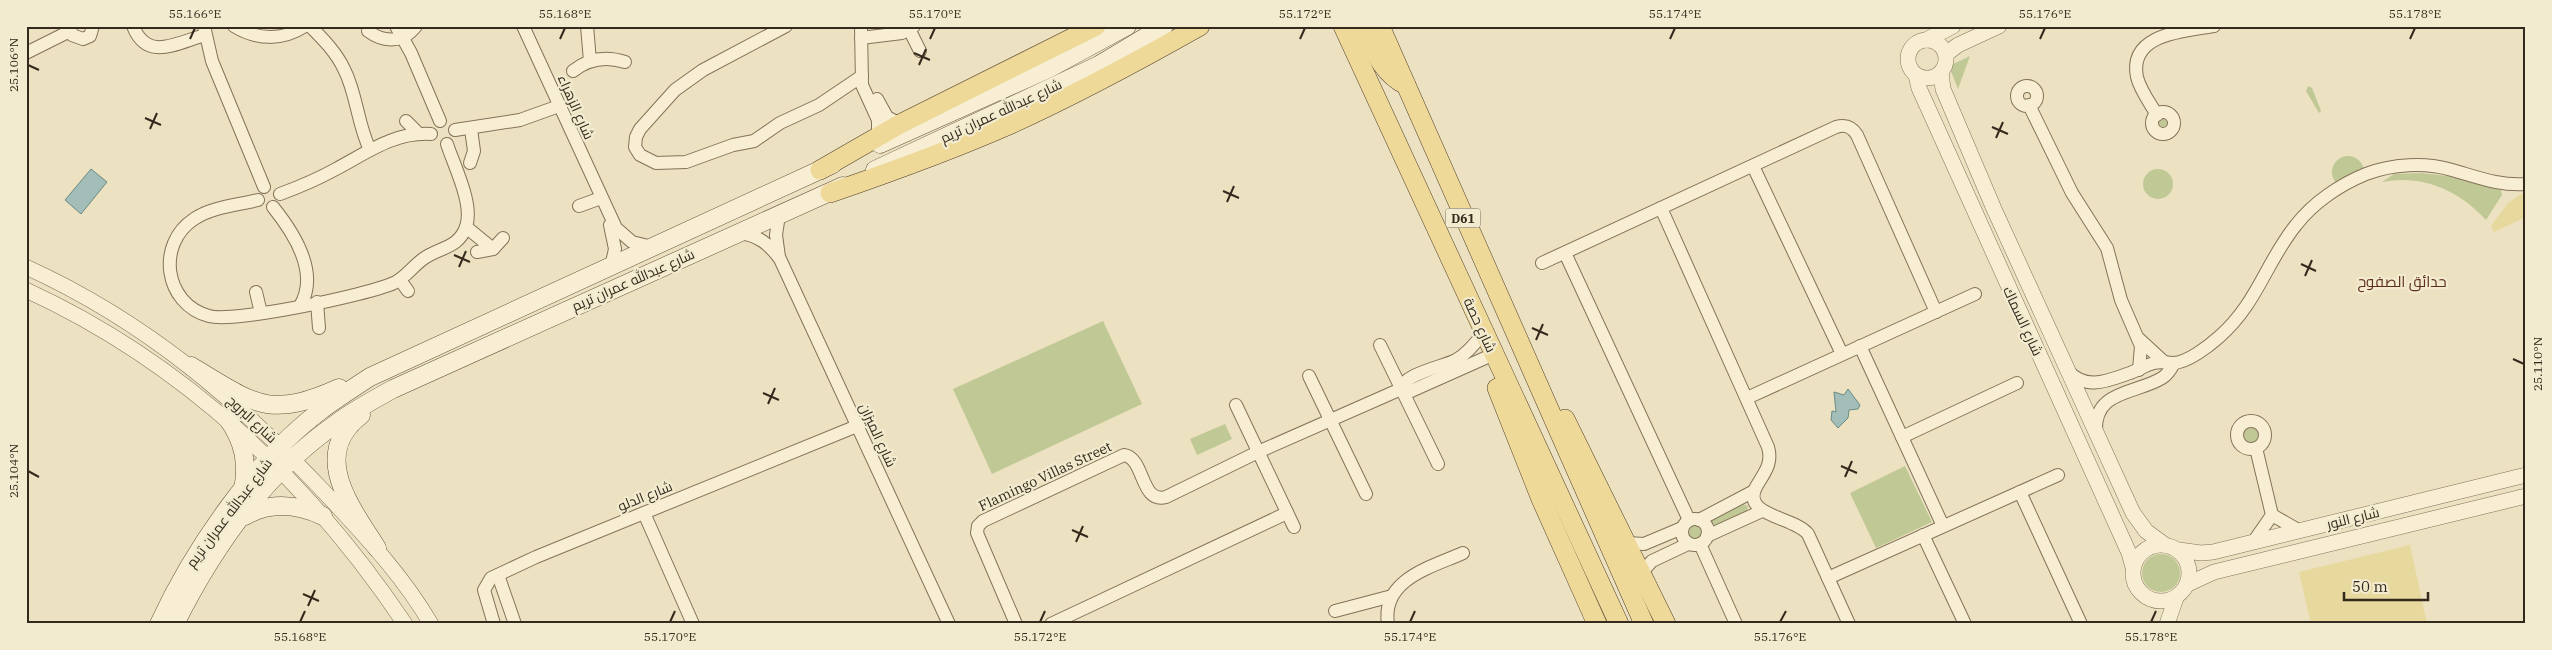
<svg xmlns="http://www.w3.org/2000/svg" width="2552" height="650" font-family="'IBM Plex Serif',Cairo,serif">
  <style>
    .green { fill: #c0c995 }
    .sand { fill: #e7d89e }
    .water { fill: #a3beb8; stroke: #6b8b85 }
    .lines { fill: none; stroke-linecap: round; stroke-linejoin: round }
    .minor-casing { stroke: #847259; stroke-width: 14 }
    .tertiary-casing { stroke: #847259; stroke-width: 16 }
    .secondary-casing { stroke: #66533c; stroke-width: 19 }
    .primary-casing { stroke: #52402d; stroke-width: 20 }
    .minor { stroke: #f7eed3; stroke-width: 12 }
    .tertiary { stroke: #f7eed3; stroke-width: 15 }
    .secondary { stroke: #f7eed3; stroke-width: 18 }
    .primary { stroke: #eed999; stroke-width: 19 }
    .ticks { fill: none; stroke: #34291d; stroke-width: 2 }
    .labels { text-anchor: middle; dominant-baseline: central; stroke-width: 4.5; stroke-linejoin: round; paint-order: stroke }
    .shield { fill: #f3ebcf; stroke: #6d6352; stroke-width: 1 }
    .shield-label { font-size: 12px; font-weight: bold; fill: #34291d }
    .street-label { font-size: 14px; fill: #34291d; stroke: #f3ebcf }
    .neighbourhood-label { font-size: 15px; fill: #5f2f1e; stroke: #f3ebcf }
    .neatline { fill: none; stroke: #34291d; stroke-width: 2 }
    .ticks-label { font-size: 12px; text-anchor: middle; fill: #34291d }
  </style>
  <rect width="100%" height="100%" fill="#ece1c0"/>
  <g class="green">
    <polygon points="1970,56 1958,89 1949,66"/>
    <polygon points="2308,86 2312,88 2321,111 2319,113 2306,91"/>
    <circle cx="2163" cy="123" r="6"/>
    <circle cx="2348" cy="172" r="16"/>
    <circle cx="2158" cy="184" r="15"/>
    <path d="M2421 173 2448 176 2501 190 2502 195 2486 220C2459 190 2422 174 2382 182L2394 174Z"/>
    <polygon points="1103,321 1142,404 992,474 953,389"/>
    <polygon points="1225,424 1232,439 1197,455 1190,439"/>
    <circle cx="2252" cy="434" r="10"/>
    <polygon points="1905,466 1932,522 1876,548 1850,493"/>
    <polygon points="1743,504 1748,506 1747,511 1716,526 1712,523 1712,519"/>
    <circle cx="1694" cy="532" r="7"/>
    <circle cx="2161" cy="573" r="19"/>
  </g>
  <g class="sand">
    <polygon points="2521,194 2526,194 2526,217 2494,232 2491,226 2508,203"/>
    <polygon points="2410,545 2427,624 2311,624 2299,572"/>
  </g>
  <g class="water">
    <polygon points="91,169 107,182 81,214 65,200"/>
    <polygon points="1848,389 1860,405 1858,409 1849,410 1848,418 1838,428 1831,420 1832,411 1836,412 1834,392 1844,395"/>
  </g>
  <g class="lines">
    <defs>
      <g id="minor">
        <polyline points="69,26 72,35 83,39 90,36 93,26"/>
        <path d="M133 26C147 62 176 43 205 35"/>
        <polyline points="204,26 212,61 264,187"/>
        <path d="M234 26C257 40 282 41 305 26"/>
        <path d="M310 26C323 39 336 52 344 69 357 94 357 123 370 150"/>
        <polyline points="396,26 411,53 440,121"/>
        <polyline points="523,26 616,228 632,242 652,247"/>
        <polyline points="587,26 590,61"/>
        <polyline points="786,26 703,70 675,90 640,129 636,137 635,147 640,155 656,163 686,162 733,145 754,141 780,123 819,105 862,76"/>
        <polyline points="861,26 862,85 878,120 878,136"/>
        <path d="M368 31C384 43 403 43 416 26"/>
        <polyline points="910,31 920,51"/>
        <polyline points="861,38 902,33 914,26"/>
        <polyline points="26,53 70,31"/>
        <path d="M573 71C589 58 606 56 625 62"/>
        <circle cx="2027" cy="96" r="10"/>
        <polyline points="877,99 887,117 900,124"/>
        <polyline points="2029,105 2072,193 2107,248 2121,300 2141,346 2139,370"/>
        <circle cx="2163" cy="123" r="11"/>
        <path d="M2157 115C2150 103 2140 90 2137 77 2128 33 2186 31 2214 26"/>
        <polyline points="406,121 418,133"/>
        <polyline points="455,130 520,120 559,106"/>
        <polyline points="470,163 474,151 471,129"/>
        <polyline points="1753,166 1842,354"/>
        <path d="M280 194C299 187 318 179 336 169 368 152 394 132 431 134"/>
        <path d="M258 200C238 205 211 207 194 219 156 244 164 304 209 316 234 323 367 295 394 283 406 277 412 267 423 259 439 247 458 249 466 227 474 204 454 166 447 144"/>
        <polyline points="579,206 601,198"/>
        <path d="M273 207C294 233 320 273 300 306"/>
        <path d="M1661 208 1768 447C1773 464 1764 473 1756 487 1741 516 1795 517 1808 534L1849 624"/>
        <polyline points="610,225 615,249 611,267"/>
        <polyline points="466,227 493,249"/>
        <path d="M739 233C758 235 769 244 780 259L949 624"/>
        <polyline points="477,252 493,249 503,238"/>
        <polyline points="1565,253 1689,520"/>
        <polyline points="779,257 776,235 779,215"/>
        <path d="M1542 263 1836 127C1846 124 1852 127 1857 135L1936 312"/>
        <polyline points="400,280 408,291"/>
        <polyline points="256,292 261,313"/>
        <polyline points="317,302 319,328"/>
        <polyline points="2139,339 2164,362"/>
        <polyline points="1380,345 1438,464"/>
        <polyline points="1860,346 1943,526"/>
        <path d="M2067 370C2086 391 2107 381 2130 373 2138 370 2146 365 2154 363 2161 361 2167 363 2173 363 2187 363 2209 346 2219 337 2257 304 2266 262 2296 225 2313 203 2339 185 2366 174 2392 164 2425 162 2452 170 2477 177 2499 186 2526 184"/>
        <polyline points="1309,376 1366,494"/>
        <path d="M1401 389C1403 374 1442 367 1456 360 1468 353 1476 343 1484 332"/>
        <polyline points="1747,398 1975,294"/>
        <polyline points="1236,405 1294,527"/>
        <circle cx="2251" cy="435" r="14"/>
        <path d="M2096 431C2094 390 2136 394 2162 378 2167 375 2171 369 2174 363"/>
        <polyline points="1902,437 2017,383"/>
        <polyline points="2020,492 2081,624"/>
        <polyline points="644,513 693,624"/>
        <polyline points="2272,515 2300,531"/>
        <circle cx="1695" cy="532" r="13"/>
        <polyline points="1699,520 1754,491"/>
        <polyline points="1923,535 1965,624"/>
        <polyline points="1707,536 1762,511"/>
        <polyline points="2254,541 2272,515 2256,448"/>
        <polyline points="1628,543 1644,544 1682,528"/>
        <polyline points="1700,544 1736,624"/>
        <polyline points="1642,572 1652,561 1688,544"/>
        <polyline points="498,575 515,624"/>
        <polyline points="1828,578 2058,475"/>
        <polyline points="1335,611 1392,596"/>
        <polyline points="494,624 484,590 491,578 536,557 857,426"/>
        <path d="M1016 624 977 533 978 526 983 521 1124 455C1145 458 1140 504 1166 497L1258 452 1401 389 1411 391 1494 354"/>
        <polyline points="1051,624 1287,513"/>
        <path d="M1388 624C1381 579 1432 567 1463 553"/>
      </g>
      <g id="tertiary">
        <circle cx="1927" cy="59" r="19"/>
        <polyline points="1926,40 1953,26"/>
        <polyline points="1946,54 1958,45 1999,26"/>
        <polyline points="1941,73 1943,89 1994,209 2133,513 2146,531 2165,545"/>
        <polyline points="1916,75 1919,88 2129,553 2133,567"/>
        <path d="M26 267C147 322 239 401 329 497 366 537 403 576 431 624"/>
        <path d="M26 290C183 362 309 481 405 624"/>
        <circle cx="2161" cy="573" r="28"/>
        <polyline points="2179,550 2201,553 2213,552 2526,475"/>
        <polyline points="2188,584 2214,572 2526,496"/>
        <polyline points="2167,624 2176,598"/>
      </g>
      <g id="secondary">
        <polyline points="880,144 1048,69 1127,26"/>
        <polyline points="875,170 1099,65 1164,26"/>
        <path d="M191 366C253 403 268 420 339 388"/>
        <path d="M361 415C309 455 352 508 377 548"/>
        <path d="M228 419C244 442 248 463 243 490"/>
        <path d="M245 516C271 501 297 504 323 516"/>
        <path d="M159 624C193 550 254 461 320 411 336 399 353 388 370 377L833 164"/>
        <path d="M175 624C213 548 266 472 337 423 354 410 373 400 393 389L843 186"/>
      </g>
      <g id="primary">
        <polyline points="1343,26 1619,624"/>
        <path d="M1363 26C1374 49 1381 73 1406 85"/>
        <polyline points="1380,26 1644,624"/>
        <polyline points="820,170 900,124 1096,26"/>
        <path d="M830 193C891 172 952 150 1011 124 1075 95 1138 61 1200 26"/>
        <polyline points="1497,388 1541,499 1597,624"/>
        <polyline points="1565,419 1666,624"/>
      </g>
    </defs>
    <use href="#minor" class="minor-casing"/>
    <use href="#tertiary" class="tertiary-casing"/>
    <use href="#secondary" class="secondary-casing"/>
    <use href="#primary" class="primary-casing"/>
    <use href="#minor" class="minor"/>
    <use href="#tertiary" class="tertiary"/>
    <use href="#secondary" class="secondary"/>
    <use href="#primary" class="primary"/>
  </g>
  <path class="ticks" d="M190 39 195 28M560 39 565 28M930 39 935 28M1300 39 1305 28M1670 39 1675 28M2040 39 2045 28M2410 39 2415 28M914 53 930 60M28 65 39 70M919 65 926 49M145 118 161 125M1992 127 2008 134M150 129 157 113M1996 138 2003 122M1223 191 1239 198M1227 202 1234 186M454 255 470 262M2301 264 2316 271M459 267 466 251M2305 276 2312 260M1532 328 1548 335M1536 340 1543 324M2513 359 2524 364M763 393 779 400M768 404 775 388M1841 466 1857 473M28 471 39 477M1845 477 1852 461M1072 530 1088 537M1076 542 1083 526M303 594 319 601M308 606 315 590M300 622 305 611M670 622 675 611M1040 622 1045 611M1410 622 1415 611M1780 622 1786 611M2151 622 2156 611"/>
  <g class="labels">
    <rect class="shield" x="1445.5" y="208.5" width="35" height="19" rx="4"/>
    <g class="shield-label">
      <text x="1463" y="218">D61</text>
    </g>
    <g class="street-label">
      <text transform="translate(576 107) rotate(66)">شارع الزهراء</text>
      <text transform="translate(1001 111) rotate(-25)">شارع عبدالله عمران تريم</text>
      <text transform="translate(633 280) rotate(-24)">شارع عبدالله عمران تريم</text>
      <text transform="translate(2023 321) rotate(65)">شارع السماك</text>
      <text transform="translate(1480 325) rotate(65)">شارع حصة</text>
      <text transform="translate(252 419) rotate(43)">شارع البروج</text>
      <text transform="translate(878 435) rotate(65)">شارع الميزان</text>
      <text transform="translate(1045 476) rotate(-25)">Flamingo Villas Street</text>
      <text transform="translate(645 496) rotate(-22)">شارع الدلو</text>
      <text transform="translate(229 513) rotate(-53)">شارع عبدالله عمران تريم</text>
      <text transform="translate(2353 518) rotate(-14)">شارع النور</text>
    </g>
    <g class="neighbourhood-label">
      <text x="2402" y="281">حدائق الصفوح</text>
    </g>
  </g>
  <rect width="2552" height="650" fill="none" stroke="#f3ebcf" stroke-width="55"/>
  <path d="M2344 592v8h84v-8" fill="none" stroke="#34291d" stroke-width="2.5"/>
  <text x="2352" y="592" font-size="15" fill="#34291d" stroke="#f3ebcf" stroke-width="4" paint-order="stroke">50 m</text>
  <rect x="28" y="28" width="2496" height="594" class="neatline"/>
  <g class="ticks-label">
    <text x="195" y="18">55.166°E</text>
    <text x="565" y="18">55.168°E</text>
    <text x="935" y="18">55.170°E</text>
    <text x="1305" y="18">55.172°E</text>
    <text x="1675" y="18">55.174°E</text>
    <text x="2045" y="18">55.176°E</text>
    <text x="2415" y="18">55.178°E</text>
    <text transform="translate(14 65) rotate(-90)" y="4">25.106°N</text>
    <text transform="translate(2538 364) rotate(-90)" y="4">25.110°N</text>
    <text transform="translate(14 471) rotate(-90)" y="4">25.104°N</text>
    <text x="300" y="641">55.168°E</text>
    <text x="670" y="641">55.170°E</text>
    <text x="1040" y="641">55.172°E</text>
    <text x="1410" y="641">55.174°E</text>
    <text x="1780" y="641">55.176°E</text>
    <text x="2151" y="641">55.178°E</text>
  </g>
</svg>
